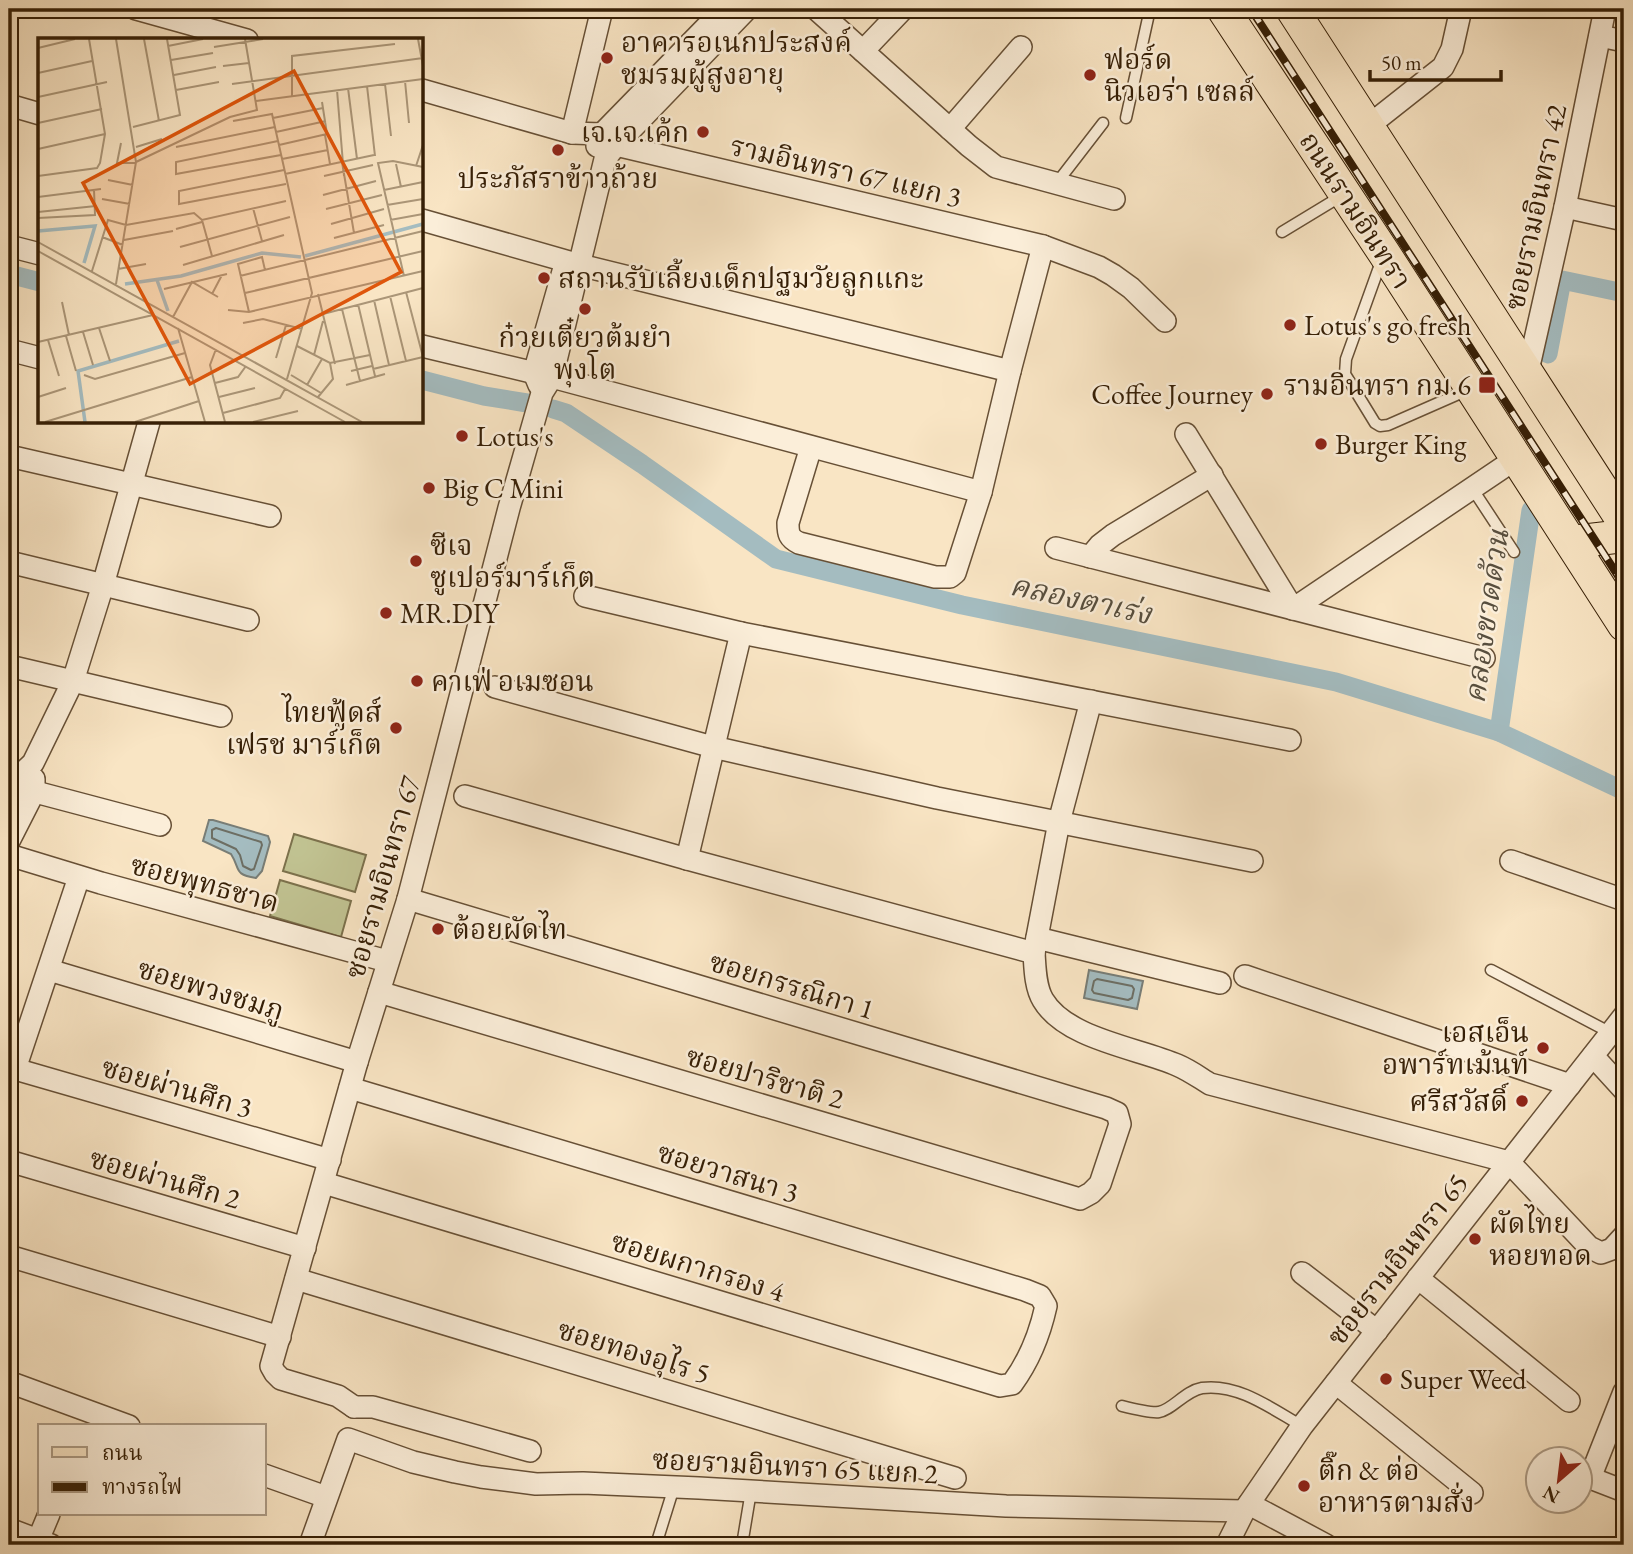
<svg xmlns="http://www.w3.org/2000/svg" width="1633" height="1554" font-family="'EB Garamond','Noto Serif Thai',serif">
  <style>
    .green { fill: #c1c392; stroke: #7c714c; stroke-width: 2 }
    .water { fill: #a4bcc0; stroke: #787d76; stroke-width: 2 }
    .lines { fill: none; stroke-linecap: round; stroke-linejoin: round }
    .shore { stroke: #6d6e63; stroke-width: 2 }
    .canal { stroke: #a4bcc0; stroke-width: 19 }
    .service-casing { stroke: #675036; stroke-width: 13 }
    .minor-casing { stroke: #675036; stroke-width: 24 }
    .primary-casing { stroke: #361f06; stroke-width: 34 }
    .service { stroke: #fbeed9; stroke-width: 10 }
    .minor { stroke: #fbeed9; stroke-width: 21 }
    .primary { stroke: #f9e5c4; stroke-width: 32 }
    .rail-casing { stroke: #361f06; stroke-width: 8 }
    .rail { stroke: #fbeed9; stroke-width: 5; stroke-dasharray: 16; stroke-linecap: butt }
    .poi-dot { fill: #8f2418; stroke: #fbeed9; stroke-width: 2.5 }
    .labels { text-anchor: middle; dominant-baseline: central; stroke-width: 5; stroke-linejoin: round; paint-order: stroke }
    .poi-label { font-size: 28px; fill: #361f06; stroke: #fbeed9; text-anchor: start }
    .street-label { font-size: 28px; fill: #361f06; stroke: #fbeed9 }
    .water-label { font-size: 30px; font-style: italic; fill: #574e3e; stroke: #fbeed9 }
    .inset-river { fill: none; stroke: #a4bcc0; stroke-width: 3.5 }
    .inset-road { fill: none; stroke: #ab9678; stroke-width: 2 }
    .view { fill: #df560c; fill-opacity: 0.15; stroke: #df560c; stroke-width: 3.5 }
    .inset-edge { fill: none; stroke: #361f06; stroke-width: 3.5 }
  </style>
  <rect width="100%" height="100%" fill="#f9e5c4"/>
  <filter id="stains"><feTurbulence type="fractalNoise" baseFrequency=".00286" numOctaves="4"/><feColorMatrix values="0 0 0 0 .2 0 0 0 0 .09 0 0 0 0 .02 0 0 0 .5 -.17"/></filter>
  <radialGradient id="worn" r=".72"><stop offset=".6" stop-color="#630" stop-opacity="0"/><stop offset="1" stop-color="#630" stop-opacity=".3"/></radialGradient>
  <g class="green">
    <polygon points="294,834 366,855 355,892 283,871"/>
    <polygon points="280,880 351,901 341,937 270,916"/>
  </g>
  <g class="water">
    <path d="M209 820H213L268 836 270 842 269 846 262 871 256 878C233 874 241 870 231 854L203 841Z"/>
    <polygon points="1089,970 1143,981 1137,1009 1084,998"/>
  </g>
  <g class="lines">
    <g class="shore">
      <polygon points="216,828 261,842 262,845 254,869 251,870 243,866 240,855 236,849 212,838 212,830"/>
      <polygon points="1097,979 1132,986 1134,989 1132,998 1128,1000 1094,993 1092,990 1094,981"/>
    </g>
    <g class="canal">
      <polyline points="9,274 40,282"/>
      <polyline points="1548,354 1562,280 1624,293"/>
      <polyline points="422,380 484,396 527,403"/>
      <polyline points="553,409 566,413 642,464 776,559 962,605 1336,682 1499,732 1624,791"/>
      <polyline points="1499,732 1531,510"/>
    </g>
    <defs>
      <g id="service">
        <polyline points="1126,118 1150,9"/>
        <polyline points="1056,184 1103,123"/>
        <polyline points="1282,232 1343,195"/>
        <polyline points="1382,259 1346,359 1345,374 1375,423 1380,426 1388,425 1470,389"/>
        <polyline points="1472,488 1514,552"/>
        <polyline points="1491,970 1611,1033"/>
        <polyline points="1624,1180 1624,1188"/>
        <path d="M1122 1406C1130 1408 1152 1413 1159 1412 1172 1410 1185 1391 1202 1388 1238 1383 1272 1409 1302 1426"/>
        <polyline points="656,1545 674,1487"/>
        <polyline points="742,1545 751,1491"/>
      </g>
      <g id="minor">
        <polyline points="136,9 247,40"/>
        <polyline points="816,9 969,146 996,167 1114,199"/>
        <polyline points="1600,36 1624,41"/>
        <polyline points="863,51 903,9"/>
        <polyline points="422,90 572,133 602,134"/>
        <polyline points="9,105 40,114"/>
        <polyline points="1367,127 1443,67 1452,49 1461,9"/>
        <polyline points="950,129 1021,47"/>
        <polyline points="572,133 602,9"/>
        <polyline points="602,134 616,145 1043,246 1099,267 1113,275 1131,288 1165,321"/>
        <polyline points="597,146 602,134 724,9"/>
        <polyline points="1565,207 1624,220"/>
        <polyline points="422,220 580,265 1010,371"/>
        <polyline points="9,246 40,254"/>
        <polyline points="422,346 552,377 981,492"/>
        <polyline points="9,350 40,358"/>
        <polyline points="1527,375 1565,207 1605,9"/>
        <polyline points="539,385 534,373 564,268"/>
        <polyline points="1186,434 1293,609 1517,458"/>
        <path d="M811 447 788 523C788 534 789 538 799 543L935 577H950L955 573 981 492 1010 371 1043 246"/>
        <polyline points="9,456 270,516"/>
        <polyline points="1056,548 1484,658"/>
        <polyline points="1090,557 1100,545 1113,535 1212,475"/>
        <polyline points="9,562 248,620"/>
        <polyline points="585,596 741,633 1290,740"/>
        <polyline points="9,666 221,716"/>
        <polyline points="495,687 713,747 937,798 1252,861"/>
        <polyline points="9,785 160,825"/>
        <polyline points="9,786 33,763 73,681 103,585 149,422"/>
        <path d="M465 796 687 859 1034 953C1035 967 1035 987 1043 1000 1066 1039 1138 1048 1177 1065 1189 1070 1200 1078 1210 1084L1509 1162 1589 1247 1601 1253 1612 1249 1624 1236"/>
        <polyline points="9,841 34,792 34,779"/>
        <polyline points="9,855 101,883 387,961"/>
        <polyline points="687,859 741,633"/>
        <polyline points="1511,861 1624,900"/>
        <polyline points="1037,938 1220,983"/>
        <polyline points="1034,953 1059,822 1091,701"/>
        <polyline points="49,970 357,1062"/>
        <polyline points="1245,976 1570,1085"/>
        <polyline points="379,992 1080,1199 1091,1193 1100,1184 1120,1124 1117,1113 1106,1108 408,899"/>
        <polyline points="1593,1056 1624,1090"/>
        <polyline points="15,1069 79,877"/>
        <polyline points="9,1070 15,1069 330,1160"/>
        <polyline points="9,1161 305,1248"/>
        <path d="M324 1183 1000 1386 1012 1384C1029 1361 1040 1333 1046 1306L1040 1296 1025 1290 350 1088"/>
        <polyline points="9,1256 280,1337"/>
        <polyline points="1302,1273 1377,1331"/>
        <polyline points="1418,1278 1569,1401"/>
        <polyline points="296,1279 955,1478"/>
        <polyline points="9,1382 129,1426"/>
        <polyline points="1336,1383 1472,1493"/>
        <polyline points="354,1407 338,1396 281,1379 275,1373 271,1366 357,1062 408,899 509,508 542,393 552,377 605,159 616,145 747,9"/>
        <polyline points="354,1407 373,1407 530,1451"/>
        <polyline points="1580,1474 1624,1491"/>
        <polyline points="264,1475 326,1497"/>
        <polyline points="1590,1478 1624,1392"/>
        <polyline points="1249,1504 1326,1545"/>
        <polyline points="9,1529 51,1545"/>
        <polyline points="36,1545 49,1514"/>
        <polyline points="310,1545 348,1439 413,1462 455,1472 481,1477 536,1484 583,1483 699,1488 1006,1506 1244,1511"/>
        <polyline points="1227,1545 1244,1511 1302,1426 1624,1016"/>
      </g>
      <g id="primary">
        <polyline points="1223,9 1384,253 1624,625"/>
        <polyline points="1292,9 1624,523"/>
        <polyline points="1572,542 1624,536"/>
      </g>
    </defs>
    <use href="#service" class="service-casing"/>
    <use href="#minor" class="minor-casing"/>
    <use href="#primary" class="primary-casing"/>
    <use href="#service" class="service"/>
    <use href="#minor" class="minor"/>
    <use href="#primary" class="primary"/>
    <defs>
      <polyline id="rail" points="1251,9 1624,585"/>
    </defs>
    <use href="#rail" class="rail-casing"/>
    <use href="#rail" class="rail"/>
  </g>
  <g class="poi-dot">
    <circle cx="607" cy="58" r="7"/>
    <circle cx="1090" cy="75" r="7"/>
    <circle cx="703" cy="132" r="7"/>
    <circle cx="558" cy="150" r="7"/>
    <circle cx="544" cy="278" r="7"/>
    <circle cx="585" cy="309" r="7"/>
    <circle cx="1290" cy="325" r="7"/>
    <rect x="1478" y="376" width="18" height="18" rx="3.5"/>
    <circle cx="1267" cy="394" r="7"/>
    <circle cx="462" cy="436" r="7"/>
    <circle cx="1321" cy="444" r="7"/>
    <circle cx="429" cy="488" r="7"/>
    <circle cx="416" cy="561" r="7"/>
    <circle cx="386" cy="613" r="7"/>
    <circle cx="417" cy="681" r="7"/>
    <circle cx="396" cy="728" r="7"/>
    <circle cx="438" cy="929" r="7"/>
    <circle cx="1543" cy="1048" r="7"/>
    <circle cx="1522" cy="1101" r="7"/>
    <circle cx="1475" cy="1239" r="7"/>
    <circle cx="1386" cy="1379" r="7"/>
    <circle cx="1304" cy="1486" r="7"/>
  </g>
  <g class="labels">
    <g class="poi-label">
      <text x="621" y="42">อาคารอเนกประสงค์<tspan x="621" dy="32">ชมรมผู้สูงอายุ</tspan></text>
      <text x="1104" y="59">ฟอร์ด<tspan x="1104" dy="32">นิวเอร่า เซลล์</tspan></text>
      <text x="689" y="132" text-anchor="end">เจ.เจ.เค้ก</text>
      <text x="558" y="178" text-anchor="middle">ประภัสราข้าวถ้วย</text>
      <text x="558" y="278">สถานรับเลี้ยงเด็กปฐมวัยลูกแกะ</text>
      <text x="1304" y="325">Lotus's go fresh</text>
      <text x="585" y="337" text-anchor="middle">ก๋วยเตี๋ยวต้มยำ<tspan x="585" dy="32">พุงโต</tspan></text>
      <text x="1471" y="385" text-anchor="end">รามอินทรา กม.6</text>
      <text x="1253" y="394" text-anchor="end">Coffee Journey</text>
      <text x="476" y="436">Lotus's</text>
      <text x="1335" y="444">Burger King</text>
      <text x="443" y="488">Big C Mini</text>
      <text x="430" y="545">ซีเจ<tspan x="430" dy="32">ซูเปอร์มาร์เก็ต</tspan></text>
      <text x="400" y="613">MR.DIY</text>
      <text x="431" y="681">คาเฟ่ อเมซอน</text>
      <text x="382" y="712" text-anchor="end">ไทยฟู้ดส์<tspan x="382" dy="32">เฟรช มาร์เก็ต</tspan></text>
      <text x="452" y="929">ต้อยผัดไท</text>
      <text x="1529" y="1032" text-anchor="end">เอสเอ็น<tspan x="1529" dy="32">อพาร์ทเม้นท์</tspan></text>
      <text x="1508" y="1101" text-anchor="end">ศรีสวัสดิ์</text>
      <text x="1489" y="1223">ผัดไทย<tspan x="1489" dy="32">หอยทอด</tspan></text>
      <text x="1400" y="1379">Super Weed</text>
      <text x="1318" y="1470">ติ๊ก &amp; ต่อ<tspan x="1318" dy="32">อาหารตามสั่ง</tspan></text>
    </g>
    <g class="street-label">
      <text transform="translate(846 171) rotate(13)">รามอินทรา 67 แยก 3</text>
      <text transform="translate(1535 207) rotate(-78)">ซอยรามอินทรา 42</text>
      <text transform="translate(1356 210) rotate(57)">ถนนรามอินทรา</text>
      <text transform="translate(382 877) rotate(-74)">ซอยรามอินทรา 67</text>
      <text transform="translate(205 883) rotate(15)">ซอยพุทธชาด</text>
      <text transform="translate(792 985) rotate(17)">ซอยกรรณิกา 1</text>
      <text transform="translate(211 989) rotate(17)">ซอยพวงชมภู</text>
      <text transform="translate(765 1077) rotate(16)">ซอยปาริชาติ 2</text>
      <text transform="translate(177 1087) rotate(16)">ซอยผ่านศึก 3</text>
      <text transform="translate(728 1172) rotate(17)">ซอยวาสนา 3</text>
      <text transform="translate(165 1178) rotate(16)">ซอยผ่านศึก 2</text>
      <text transform="translate(1397 1259) rotate(-52)">ซอยรามอินทรา 65</text>
      <text transform="translate(698 1266) rotate(17)">ซอยผกากรอง 4</text>
      <text transform="translate(634 1351) rotate(17)">ซอยทองอุไร 5</text>
      <text transform="translate(795 1466) rotate(3)">ซอยรามอินทรา 65 แยก 2</text>
    </g>
    <g class="water-label">
      <text transform="translate(1081 599) rotate(12)">คลองตาเร่ง</text>
      <text transform="translate(1486 616) rotate(-82)">คลองขวดด้วน</text>
    </g>
  </g>
  <g transform="translate(38 38)">
    <rect width="385" height="385" fill="#f9e5c4"/>
    <path class="inset-river" d="M0 193 57 188 46 225M267 218 385 186M119 242 130 273M87 246 143 238 224 215 263 219M47 384 40 333 141 303"/>
    <path class="inset-road" d="M106 1 121 83M380 1 385 28M130 8 165 1M176 9 225 1M0 10 37 1M133 22 175 15M185 28 211 25M0 35 54 23M136 37 178 29M367 43 371 85M194 46 385 20M347 46 353 98M329 48 337 118M310 50 319 121M138 52 181 44M299 52 306 138M254 58V18L357 6M0 59 69 44M218 63 385 41M235 80 285 70M195 83 234 76 274 255 249 341M0 85 64 71M95 89 142 77 129 1M238 94 288 83M287 97 292 126M240 103 138 124V136L243 117M83 105 79 125H98M241 107 289 96 284 64M98 109 124 101M138 109 237 89M0 111 67 96M244 121 290 112M98 124 192 79 219 72 207 1M304 124 316 195M358 126 363 149M378 128 385 107M246 132 141 153V166L248 146M247 136 336 117M0 138 59 130 62 125 67 96 51 1M286 138 335 127M70 142 95 147M346 152 385 144M285 157 338 143M0 159 63 151M64 161 92 166M349 167 385 161M215 170 224 203M288 171 344 157M0 174 58 168M0 180 57 177 56 152M164 182 174 218M352 182 385 176M293 186 346 171M138 191 164 184M64 199 85 207M296 200 346 187M86 202 135 193M0 204 324 384M142 209 252 179M0 213 307 384M145 227 246 197M80 231 108 226M54 233 70 182 88 187 156 175 164 182 248 163M202 238 385 193M366 238 340 125 355 123 385 129M78 246 98 124 78 1M126 251 189 236M368 254 385 319M207 255 385 213M174 256 184 237M280 256 297 326M352 258 368 323M336 262 351 327M24 264 31 297M320 266 337 338M304 271 322 343M190 272 211 274 385 233M211 274 200 226 224 219 227 232M285 276 385 250M135 279 154 244 180 259M205 285 225 281 264 291M61 290 72 323M140 290 167 384M45 294 55 327M28 298 38 333M10 302 21 338M0 304 115 277M259 308 292 325 332 317M178 311 172 327 187 384M276 317 285 283M238 320 248 287M335 331 385 319M313 333 334 328M46 337 57 341 147 315M253 337 283 355M177 345 200 339 208 328M269 347 284 321M308 347 347 336M0 359 28 350M181 359 217 350M280 359 295 341 292 325M185 375 242 360 247 351M7 384 154 339M97 384 161 363M215 384 260 373"/>
    <path class="view" d="M256 33 363 234 152 346 45 145Z"/>
    <rect width="385" height="385" class="inset-edge"/>
  </g>
  <rect width="1633" height="1554" fill="none" stroke="#f9e5c4" stroke-width="35"/>
  <rect x="10" y="10" width="1612" height="1533" fill="none" stroke="#361f06" stroke-width="3.5"/>
  <rect x="18" y="18" width="1598" height="1519" fill="none" stroke="#361f06" stroke-width="2"/>
  <rect x="38" y="1424" width="228" height="91" fill="#fbeed9" stroke="#ac9b85" stroke-width="2"/>
  <rect x="52" y="1447" width="35" height="10" fill="#f9e5c4" stroke="#ac9b85" stroke-width="2"/>
  <text x="102" y="1460" font-size="21" fill="#361f06">ถนน</text>
  <rect x="52" y="1482" width="35" height="10" fill="#361f06" stroke="#ac9b85" stroke-width="2"/>
  <text x="102" y="1494" font-size="21" fill="#361f06">ทางรถไฟ</text>
  <g transform="translate(1559 1480) rotate(208)"><circle r="33" fill="#fbeed9" stroke="#ac9b85" stroke-width="2"/>
  <path d="M0-5L12 26L0 18L-12 26Z" fill="#8f2418"/>
  <text y="-10" font-size="19" font-weight="bold" text-anchor="middle" fill="#361f06">N</text>
  </g>
  <path d="M1370 70v10h131v-10" fill="none" stroke="#361f06" stroke-width="3.5"/>
  <text x="1381" y="70" font-size="21" fill="#361f06" stroke="#fbeed9" stroke-width="5" paint-order="stroke">50 m</text>
  <rect width="100%" height="100%" filter="url(#stains)"/>
  <rect width="100%" height="100%" fill="url(#worn)"/>
</svg>
